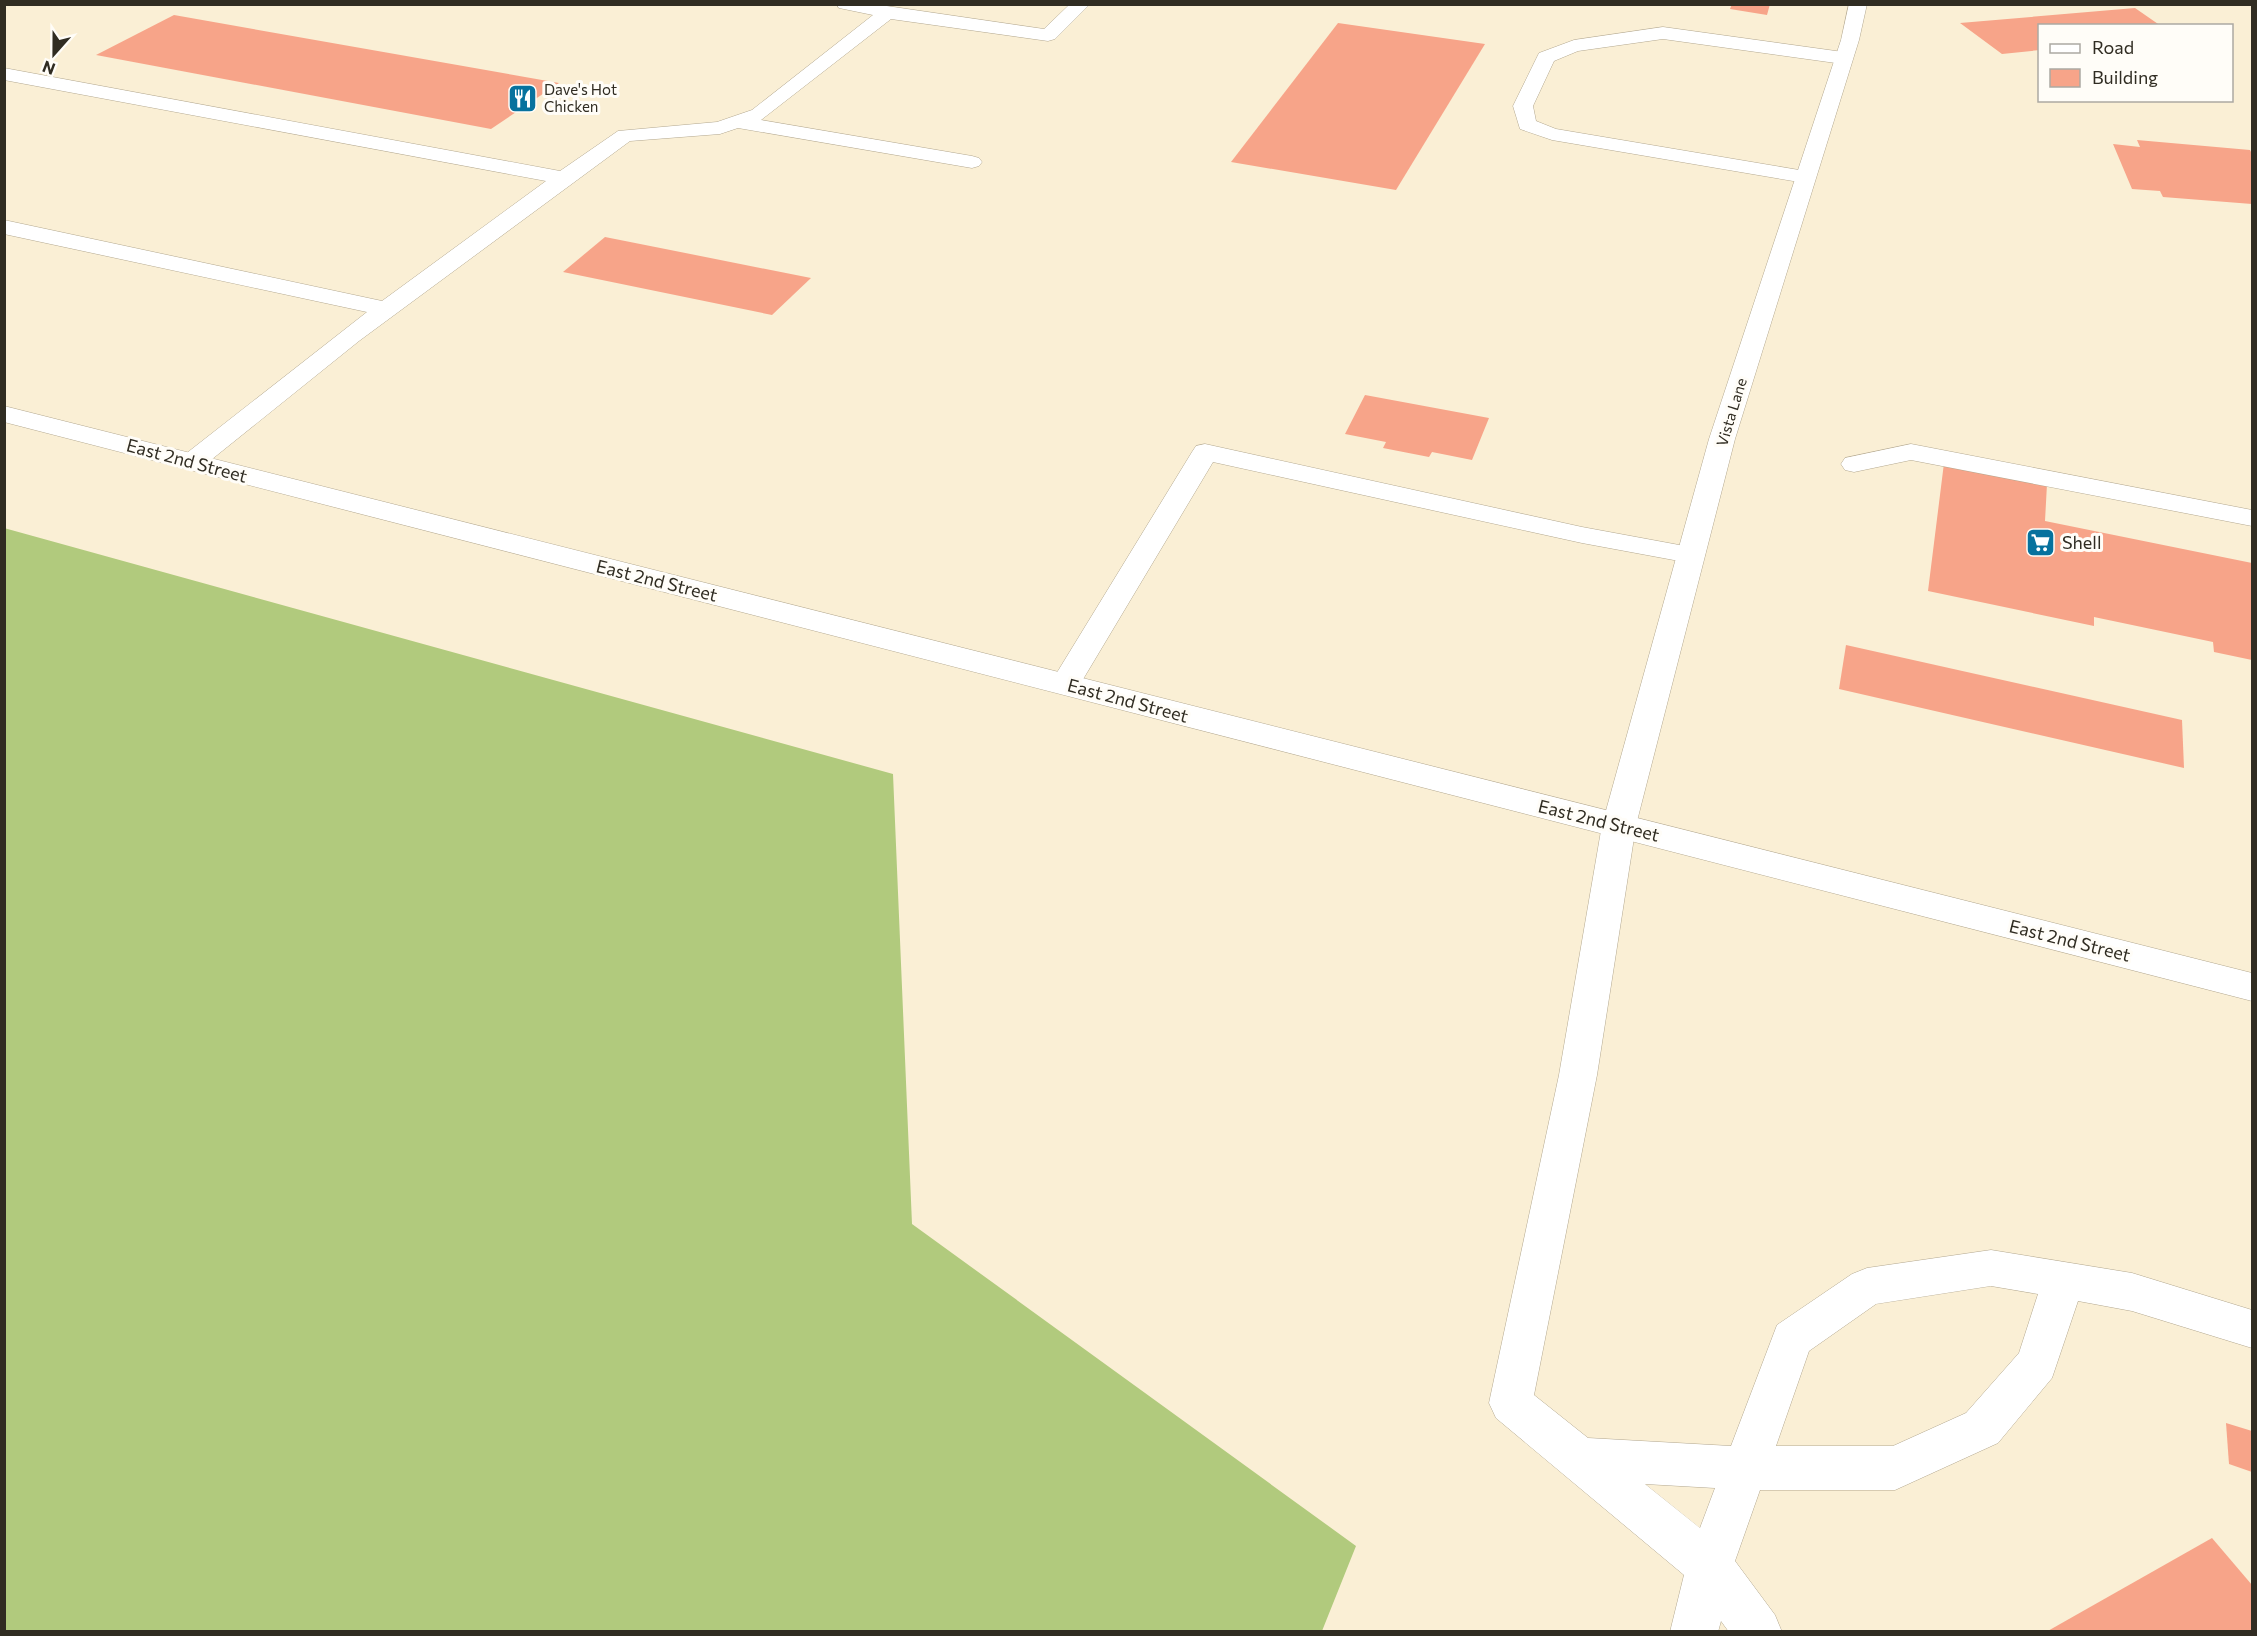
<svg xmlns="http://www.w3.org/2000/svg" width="2257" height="1636" font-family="Commissioner,sans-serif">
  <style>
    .forest { fill: #b1ca7d }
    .building { fill: #f7a489 }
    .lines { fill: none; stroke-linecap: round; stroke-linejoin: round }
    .lane-casing { stroke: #b3a890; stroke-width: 1 }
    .street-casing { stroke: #b3a890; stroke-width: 1 }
    .secondary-casing { stroke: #b3a890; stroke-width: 1 }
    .primary-casing { stroke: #b3a890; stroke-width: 1 }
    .lane { fill: #fff; fill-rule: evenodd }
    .street { fill: #fff; fill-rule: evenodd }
    .secondary { fill: #fff; fill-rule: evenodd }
    .primary { fill: #fff; fill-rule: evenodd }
    .labels { text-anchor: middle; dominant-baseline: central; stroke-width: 6; stroke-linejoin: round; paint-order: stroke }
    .far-poi-label { font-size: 15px; fill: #302c22; stroke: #fffdf8; text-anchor: start }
    .far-street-label { font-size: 15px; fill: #302c22; stroke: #fffdf8 }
    .street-label { font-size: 18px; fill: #302c22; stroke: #fffdf8 }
    .poi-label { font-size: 18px; fill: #302c22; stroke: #fffdf8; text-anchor: start }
  </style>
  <rect width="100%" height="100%" fill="#faefd5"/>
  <polygon class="forest" points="4,528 893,774 912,1224 1356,1546 1322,1631 5,1631"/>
  <g class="building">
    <polygon points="1732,4 1770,4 1767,15 1730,9"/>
    <polygon points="2135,8 2161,26 2040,26 2040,50 2002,54 1960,23"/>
    <polygon points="174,15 559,83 491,129 96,55"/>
    <polygon points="1338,23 1485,44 1396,190 1231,162"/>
    <polygon points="2137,140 2250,150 2252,154 2252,204 2163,197 2160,191 2132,189 2113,144 2140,147"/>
    <polygon points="605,237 811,278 772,315 563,272"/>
    <polygon points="1365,395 1489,418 1472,460 1432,452 1429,457 1383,448 1386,442 1345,434"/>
    <polygon points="1944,463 2047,484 2045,521 2252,563 2252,660 2214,652 2213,642 2094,617 2094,626 1928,591"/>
    <polygon points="1846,645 2182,720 2184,768 1839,689"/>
    <polygon points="2226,1423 2252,1431 2252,1472 2229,1464"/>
    <polygon points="2212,1538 2252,1585 2252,1632 2046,1632"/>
  </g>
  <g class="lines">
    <defs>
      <g id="lane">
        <polygon points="836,4 873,4 1044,29 1070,4 1090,4 1055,39 1048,41 891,19 761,120 972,156 979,158 982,162 979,166 972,168 738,128 720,134 630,141 359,341 201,468 192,470 183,468 179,462 183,456 367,312 4,234 4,220 382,301 546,181 4,80 4,68 560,171 618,131 717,122 752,110 873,15 839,8"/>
        <polygon points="1663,27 1843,52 1850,54 1852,58 1850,62 1843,64 1663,39 1578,51 1554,61 1533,106 1536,121 1556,129 1805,171 1812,173 1816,177 1812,181 1805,183 1552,140 1520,129 1513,106 1539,53 1574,40"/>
        <polygon points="1205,444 1582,527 1690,547 1700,549 1704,555 1700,561 1690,563 1582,543 1213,462 1076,691 1065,694 1054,691 1050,684 1192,452 1196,446"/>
        <polygon points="1911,444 2252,510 2252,526 1911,460 1854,472 1845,470 1841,464 1845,458"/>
      </g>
      <path id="street" d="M1619 813 1631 817 1636 825 1597 1075 1534 1395 1588 1438 1731 1446 1777 1325 1852 1274 1867 1268 1991 1250 2132 1273 2252 1310V1348L2132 1311 2078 1301 2052 1378 1998 1443 1895 1490H1760L1735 1561 1775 1615 1782 1632H1729L1721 1621 1718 1632H1670L1684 1575 1496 1418 1489 1403 1559 1075 1602 825 1607 817ZM1991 1286 2038 1294 2019 1353 1966 1413 1893 1446H1776L1809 1351 1876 1304ZM1645 1484 1715 1488 1700 1528Z"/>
      <polygon id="secondary" points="1849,4 1867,4 1859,40 1735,439 1636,825 1631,833 1619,837 1607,833 1602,825 1709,439 1841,40"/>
      <polygon id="primary" points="4,406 2252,973 2252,1001 4,422"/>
    </defs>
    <use href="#lane" class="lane-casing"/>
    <use href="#street" class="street-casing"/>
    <use href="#secondary" class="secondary-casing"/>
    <use href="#primary" class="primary-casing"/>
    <use href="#lane" class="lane"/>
    <use href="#street" class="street"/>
    <use href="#secondary" class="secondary"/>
    <use href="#primary" class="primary"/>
  </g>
  <defs>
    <symbol id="restaurant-square" viewBox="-11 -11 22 22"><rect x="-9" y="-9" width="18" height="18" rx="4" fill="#07729e" stroke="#fffdf8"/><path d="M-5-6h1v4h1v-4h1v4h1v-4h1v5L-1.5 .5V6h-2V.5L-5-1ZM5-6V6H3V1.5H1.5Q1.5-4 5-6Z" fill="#fff"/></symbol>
    <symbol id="supermarket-square" viewBox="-11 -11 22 22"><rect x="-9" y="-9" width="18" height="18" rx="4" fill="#07729e" stroke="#fffdf8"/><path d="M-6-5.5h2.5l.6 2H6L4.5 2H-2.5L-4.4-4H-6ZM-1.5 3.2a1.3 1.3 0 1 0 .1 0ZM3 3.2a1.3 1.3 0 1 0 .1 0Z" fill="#fff"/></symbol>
  </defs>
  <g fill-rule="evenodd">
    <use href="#restaurant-square" x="506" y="82" width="33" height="33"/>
    <use href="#supermarket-square" x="2024" y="526" width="33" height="33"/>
  </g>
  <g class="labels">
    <g class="far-poi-label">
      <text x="544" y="89">Dave's Hot<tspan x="544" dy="17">Chicken</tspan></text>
    </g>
    <g class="far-street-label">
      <text transform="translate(1731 412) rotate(-73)">Vista Lane</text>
    </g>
    <g class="street-label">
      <text transform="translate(187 460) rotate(15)">East 2nd Street</text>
      <text transform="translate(657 580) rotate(14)">East 2nd Street</text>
      <text transform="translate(1128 700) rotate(15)">East 2nd Street</text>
      <text transform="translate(1599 820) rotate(14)">East 2nd Street</text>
      <text transform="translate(2070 940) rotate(14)">East 2nd Street</text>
    </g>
    <g class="poi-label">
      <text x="2062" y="542">Shell</text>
    </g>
  </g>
  <rect width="2257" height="1636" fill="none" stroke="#302c22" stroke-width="12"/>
  <rect x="2038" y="24" width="195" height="78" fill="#fffdf8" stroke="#aca9a2" stroke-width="1.5"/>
  <rect x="2050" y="44" width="30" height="9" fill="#ffffff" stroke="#aca9a2" stroke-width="1.5"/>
  <text x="2092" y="54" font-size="18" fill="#302c22">Road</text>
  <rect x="2050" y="69" width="30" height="18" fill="#f7a489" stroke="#aca9a2" stroke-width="1.5"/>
  <text x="2092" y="84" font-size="18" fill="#302c22">Building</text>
  <g transform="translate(54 54) rotate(201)" stroke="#fffdf8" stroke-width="4.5" paint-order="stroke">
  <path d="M0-4.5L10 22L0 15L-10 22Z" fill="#302c22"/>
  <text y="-9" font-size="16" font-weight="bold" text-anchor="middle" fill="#302c22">N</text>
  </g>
</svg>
